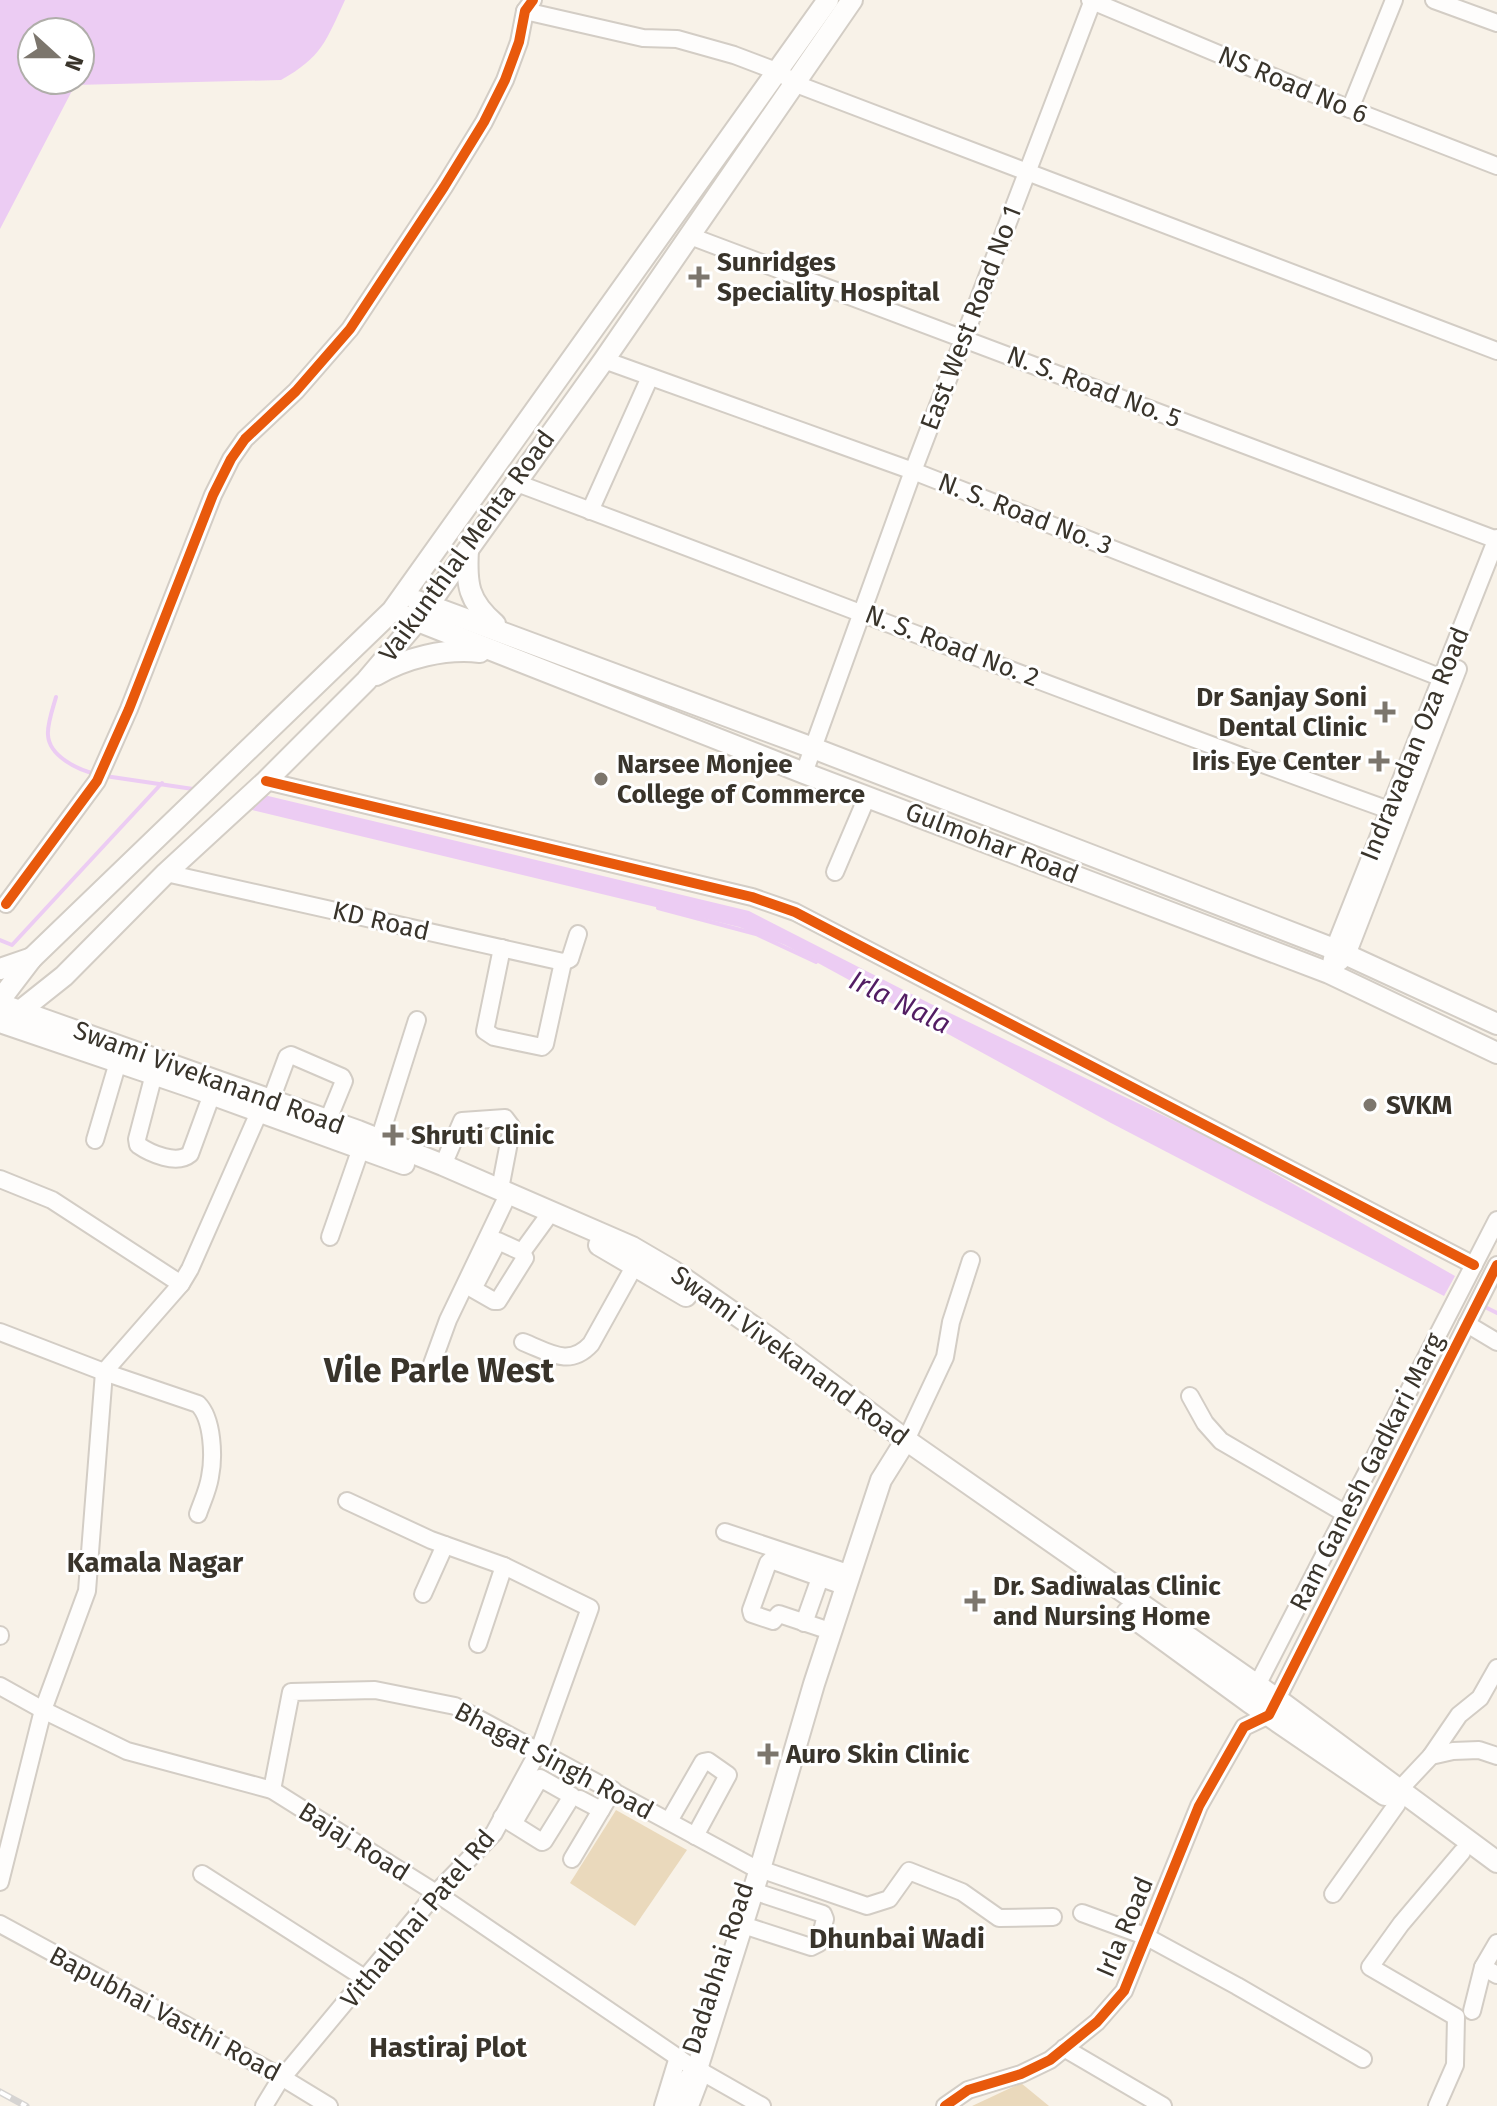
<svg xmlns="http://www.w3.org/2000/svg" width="1497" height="2106" font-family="'Fira Sans',sans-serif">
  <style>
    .green { fill: #ead9bc }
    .water { fill: #ecccf3; fill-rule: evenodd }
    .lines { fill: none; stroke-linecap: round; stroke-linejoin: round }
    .stream { stroke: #ecccf3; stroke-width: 4 }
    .minor-casing { stroke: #d3cdc5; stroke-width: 20 }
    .major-casing { stroke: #d3cdc5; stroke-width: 24 }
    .minor { stroke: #fefdfc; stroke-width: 16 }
    .major { stroke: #fefdfc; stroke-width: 20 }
    .rail-casing { stroke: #d6d4d2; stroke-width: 7 }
    .rail { stroke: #fff; stroke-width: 4; stroke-dasharray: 12; stroke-linecap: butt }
    .cycleway-casing { stroke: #fff; stroke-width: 15 }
    .cycleway { stroke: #e8590c; stroke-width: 10 }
    .poi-dot { fill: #7c766d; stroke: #fff; stroke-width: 3 }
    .labels { text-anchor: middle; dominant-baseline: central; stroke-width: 6; stroke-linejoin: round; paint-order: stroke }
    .street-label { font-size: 26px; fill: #39342b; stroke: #fff }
    .poi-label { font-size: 26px; font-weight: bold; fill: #39342b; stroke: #fff; text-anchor: start }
    .water-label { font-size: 28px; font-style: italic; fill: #521d63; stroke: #fff }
    .neighbourhood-label { font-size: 28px; font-weight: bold; fill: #39342b; stroke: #fff }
    .district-label { font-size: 34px; font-weight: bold; fill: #39342b; stroke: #fff }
  </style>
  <rect width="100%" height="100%" fill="#f8f2e8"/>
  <g class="green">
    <polygon points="616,1810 687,1850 635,1926 570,1883"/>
    <polygon points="1021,2083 1049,2106 972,2106"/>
  </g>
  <g class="water">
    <path d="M0 0H345C326 41 322 57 281 80L75 85 0 229ZM80 32V80H32V32Z"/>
    <polygon points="264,795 749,911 929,1003 1225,1145 1455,1276 1444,1296 1111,1123 785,945 739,927 248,809"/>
  </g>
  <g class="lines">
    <g class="stream">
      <path d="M56 697C53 708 47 724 48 735 49 756 78 770 96 774"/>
      <polyline points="105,776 193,789"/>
      <polyline points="658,908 756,934 816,962"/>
      <polyline points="0,940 12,945 162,783"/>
      <polyline points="1481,1305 1497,1313"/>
    </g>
    <defs>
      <g id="minor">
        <polyline points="1090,0 1350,109 1497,166"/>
        <polyline points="1434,0 1497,23"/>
        <polyline points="525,11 643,38 677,39 734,55 779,72 796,84 1497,351"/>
        <polyline points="1350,109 1394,0"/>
        <polyline points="690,236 1497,540"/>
        <polyline points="604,360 913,471 1442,678"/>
        <path d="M514 482C806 591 1096 705 1389 810"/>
        <polyline points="590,511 650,377"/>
        <polyline points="804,773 913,471 1093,0"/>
        <polyline points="266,781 752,897 795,912 1474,1265"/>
        <polyline points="835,872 867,797"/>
        <polyline points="166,873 563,962 570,959 578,934"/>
        <polyline points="6,904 97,781 129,709 213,495 231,459 245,439 296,391 350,329 444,187 484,122 505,80 519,42 525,11 533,0"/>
        <polyline points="502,948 485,1031 494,1037 542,1047 545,1044 563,962"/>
        <polyline points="1340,962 1347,955 1458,669"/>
        <polyline points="1329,973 1334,949 1497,538"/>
        <path d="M154 1074 137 1139 138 1145C151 1154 177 1165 190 1154L212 1094"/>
        <polyline points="271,1100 287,1057 291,1055 342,1077 344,1081 328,1120"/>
        <polyline points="95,1140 118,1062"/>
        <polyline points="379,1140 417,1020"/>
        <polyline points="443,1165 462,1121 505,1118 511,1126 511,1132 500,1189"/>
        <polyline points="0,1179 52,1200 181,1284"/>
        <polyline points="330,1237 361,1148"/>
        <polygon points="498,1241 522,1252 525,1258 498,1301 494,1301 473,1289"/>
        <polyline points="522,1252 546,1219"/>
        <polyline points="1467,1324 1497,1342"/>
        <path d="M0 1332 104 1372 198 1404C213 1419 214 1457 210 1477 208 1490 202 1502 198 1514"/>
        <path d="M523 1342C549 1352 569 1368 591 1344L635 1265"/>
        <polyline points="432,1364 448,1320 504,1203"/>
        <polyline points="104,1372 181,1284 190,1269 264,1101"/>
        <polyline points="1190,1396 1205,1423 1221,1441 1346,1514"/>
        <polyline points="906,1440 945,1357 951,1322 971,1260"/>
        <polyline points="725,1532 842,1571"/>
        <polyline points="423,1594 445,1545"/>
        <polyline points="804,1623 820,1578"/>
        <polyline points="821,1628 779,1614 773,1621 752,1614 751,1610 768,1563 771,1560 838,1584"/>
        <polyline points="0,1635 0,1636"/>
        <polyline points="478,1644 504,1566"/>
        <polyline points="0,1686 43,1710 127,1751 272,1790 436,1893 686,2063"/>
        <polyline points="1252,1695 1497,1220"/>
        <polyline points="1431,1756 1459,1715 1480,1698 1497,1668"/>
        <polyline points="1400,1789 1431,1756 1453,1751 1479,1750 1497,1756"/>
        <polyline points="272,1790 291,1692 375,1690 455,1706 751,1866 867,1906 889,1899 909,1871 962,1892 999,1918 1053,1917"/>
        <polyline points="580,1799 601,1810"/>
        <polyline points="502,1817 542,1842 544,1841 572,1796 540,1778 513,1824"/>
        <polyline points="669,1821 703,1762 708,1761 728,1775 695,1836"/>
        <polyline points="572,1859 613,1790"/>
        <polyline points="202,1874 366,1979"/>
        <polyline points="0,1882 43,1710 87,1591 104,1372"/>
        <polyline points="1333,1894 1397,1804"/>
        <polyline points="1082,1913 1145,1936 1237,1986 1363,2059"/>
        <polyline points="0,1924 283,2078 329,2106"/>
        <polyline points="743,1925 811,1947 819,1943 825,1919 823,1914 753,1891"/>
        <polyline points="1497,1943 1483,1967 1497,1975"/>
        <polyline points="1472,2011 1483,1967"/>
        <polyline points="1064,2048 1163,2106"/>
        <polyline points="697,2069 762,2106"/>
        <polyline points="264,2106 278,2083 436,1893 494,1833 539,1750 590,1608 504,1566 431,1540 347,1501"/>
        <polyline points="663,2106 678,2057"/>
        <polyline points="690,2106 703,2072"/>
        <polyline points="945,2106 968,2090 1021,2074 1050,2060 1097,2022 1124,1991 1199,1806 1244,1727 1269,1715 1497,1265"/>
        <polyline points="1437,2106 1455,2065 1456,2017 1370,1967 1401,1924 1462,1852"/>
      </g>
      <g id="major">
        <path d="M468 550C466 584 468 601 495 624"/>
        <polyline points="417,601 813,748 1334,949 1497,1024"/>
        <polyline points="405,616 804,773 1329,973 1497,1053"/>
        <path d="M376 675C406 658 444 648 480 652"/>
        <polyline points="0,969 32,958"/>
        <polyline points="0,1000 32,958 392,611 828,0"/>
        <polyline points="0,1004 358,1131 443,1165 632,1247 673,1271 771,1339 906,1440 1277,1699 1497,1862"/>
        <polyline points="11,1015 20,1011 64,976 166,873 266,781 366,681 417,621 604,360 852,0"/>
        <polyline points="0,1022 197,1089 404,1164"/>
        <polyline points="599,1245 686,1296"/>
        <polyline points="1127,1613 1249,1702 1385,1795"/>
        <polyline points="676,2106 685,2084 697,2069 760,1869 814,1684 881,1480 906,1440"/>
      </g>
    </defs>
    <use href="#minor" class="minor-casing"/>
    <use href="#major" class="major-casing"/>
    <use href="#minor" class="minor"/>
    <use href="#major" class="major"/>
    <defs>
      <polyline id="rail" points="0,2092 26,2106"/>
    </defs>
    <use href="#rail" class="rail-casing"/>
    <use href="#rail" class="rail"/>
    <defs>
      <g id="cycleway">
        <polyline points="266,781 752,897 795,912 1474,1265"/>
        <polyline points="6,904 97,781 129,709 213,495 231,459 245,439 296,391 350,329 444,187 484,122 505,80 519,42 525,11 533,0"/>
        <polyline points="945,2106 968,2090 1021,2074 1050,2060 1097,2022 1124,1991 1199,1806 1244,1727 1269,1715 1497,1265"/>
      </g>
    </defs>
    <use href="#cycleway" class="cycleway-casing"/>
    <use href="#cycleway" class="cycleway"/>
  </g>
  <g class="poi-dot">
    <path d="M695 265h8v8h8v8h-8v8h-8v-8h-8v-8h8z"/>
    <path d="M1381 700h8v8h8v8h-8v8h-8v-8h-8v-8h8z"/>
    <path d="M1375 749h8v8h8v8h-8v8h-8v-8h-8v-8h8z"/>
    <circle cx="601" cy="779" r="8"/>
    <circle cx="1370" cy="1105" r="8"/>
    <path d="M389 1123h8v8h8v8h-8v8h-8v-8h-8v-8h8z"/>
    <path d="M971 1589h8v8h8v8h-8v8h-8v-8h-8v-8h8z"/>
    <path d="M764 1742h8v8h8v8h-8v8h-8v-8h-8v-8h8z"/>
  </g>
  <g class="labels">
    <g class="street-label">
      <text transform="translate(1293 85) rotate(23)">NS Road No 6</text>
      <text transform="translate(971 318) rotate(-69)">East West Road No 1</text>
      <text transform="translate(1094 387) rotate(21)">N. S. Road No. 5</text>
      <text transform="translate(1025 514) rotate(21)">N. S. Road No. 3</text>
      <text transform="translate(467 546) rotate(-54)">Vaikunthlal Mehta Road</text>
      <text transform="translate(952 646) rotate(21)">N. S. Road No. 2</text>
      <text transform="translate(1415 744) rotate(-68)">Indravadan Oza Road</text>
      <text transform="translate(992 843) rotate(21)">Gulmohar Road</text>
      <text transform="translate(381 921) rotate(13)">KD Road</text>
      <text transform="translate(209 1078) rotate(20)">Swami Vivekanand Road</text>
      <text transform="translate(790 1356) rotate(36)">Swami Vivekanand Road</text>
      <text transform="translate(1367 1472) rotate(-63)">Ram Ganesh Gadkari Marg</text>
      <text transform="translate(554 1761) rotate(28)">Bhagat Singh Road</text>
      <text transform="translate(354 1842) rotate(32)">Bajaj Road</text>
      <text transform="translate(418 1919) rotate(-50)">Vithalbhai Patel Rd</text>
      <text transform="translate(1125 1927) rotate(-67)">Irla Road</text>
      <text transform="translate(718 1968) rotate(-72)">Dadabhai Road</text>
      <text transform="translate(165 2014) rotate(28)">Bapubhai Vasthi Road</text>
    </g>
    <g class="poi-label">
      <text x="717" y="262">Sunridges<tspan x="717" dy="30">Speciality Hospital</tspan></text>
      <text x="1367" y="697" text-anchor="end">Dr Sanjay Soni<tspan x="1367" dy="30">Dental Clinic</tspan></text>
      <text x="1361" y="761" text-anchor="end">Iris Eye Center</text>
      <text x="617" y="764">Narsee Monjee<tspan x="617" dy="30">College of Commerce</tspan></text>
      <text x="1386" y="1105">SVKM</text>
      <text x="411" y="1135">Shruti Clinic</text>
      <text x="993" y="1586">Dr. Sadiwalas Clinic<tspan x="993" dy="30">and Nursing Home</tspan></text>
      <text x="786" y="1754">Auro Skin Clinic</text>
    </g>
    <g class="water-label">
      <text transform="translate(900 1002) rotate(26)">Irla Nala</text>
    </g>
    <g class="neighbourhood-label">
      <text x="155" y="1562">Kamala Nagar</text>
      <text x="897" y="1938">Dhunbai Wadi</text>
      <text x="448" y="2047">Hastiraj Plot</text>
    </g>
    <g class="district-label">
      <text x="439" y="1370">Vile Parle West</text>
    </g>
  </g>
  <g transform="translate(56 56) rotate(111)"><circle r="38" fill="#ffffff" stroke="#b0aeaa" stroke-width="2"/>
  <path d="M0-6L14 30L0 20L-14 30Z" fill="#7c766d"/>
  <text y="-12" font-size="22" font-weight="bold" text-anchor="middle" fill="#39342b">N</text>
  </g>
</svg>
